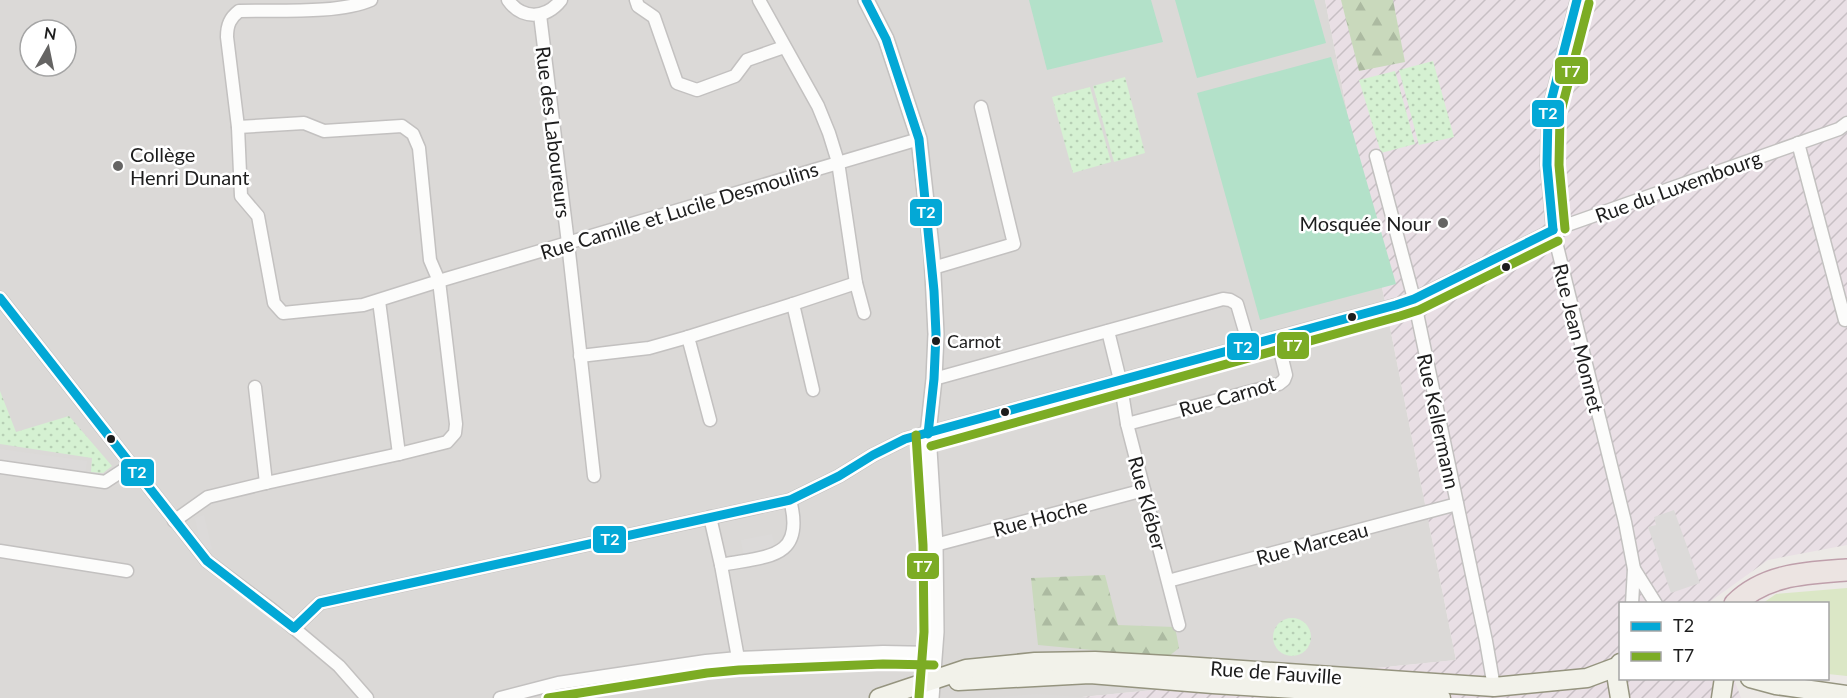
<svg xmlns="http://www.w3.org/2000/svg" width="1847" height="698" font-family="Lato,sans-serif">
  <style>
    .residential { fill: #dbd9d7; fill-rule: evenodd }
    .industrial { fill: url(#industrial-furrows) }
    .grass { fill: #dbe7c6 }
    .forest { fill: url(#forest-firs) }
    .park { fill: url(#park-dots) }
    .pitch { fill: #b3e1c9 }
    .parking { fill: #dcdad9 }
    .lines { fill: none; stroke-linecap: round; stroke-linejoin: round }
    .minor-casing { stroke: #c3c1c0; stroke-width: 15 }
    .tertiary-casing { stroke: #c3c1c0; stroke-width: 18 }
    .secondary-casing { stroke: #95947f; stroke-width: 21 }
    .trunk-casing { stroke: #bf9fab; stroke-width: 24 }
    .minor { stroke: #fcfcfb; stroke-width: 12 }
    .tertiary { stroke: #fcfcfb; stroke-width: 15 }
    .secondary { stroke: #f2f2ea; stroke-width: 18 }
    .trunk { stroke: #ece4e2; stroke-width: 21 }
    .bus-1-casing { stroke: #fff; stroke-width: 14 }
    .bus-2-casing { stroke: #fff; stroke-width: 14 }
    .bus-1 { stroke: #03a8d6; stroke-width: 9 }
    .bus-2 { stroke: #7cac24; stroke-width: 9 }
    .poi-dot { fill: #656463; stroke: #fff; stroke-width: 2 }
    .bus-dot { fill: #1d1d1d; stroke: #fff; stroke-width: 2 }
    .labels { text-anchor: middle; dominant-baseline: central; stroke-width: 5; stroke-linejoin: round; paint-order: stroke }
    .bus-label { font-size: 18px; fill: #1d1d1d; stroke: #fff; text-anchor: start }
    .street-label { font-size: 20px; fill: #1d1d1d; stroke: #fff }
    .poi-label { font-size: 20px; fill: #1d1d1d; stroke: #fff; text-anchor: start }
    .line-badge { stroke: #fff; stroke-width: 2 }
    .badge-label { font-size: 16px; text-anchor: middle; font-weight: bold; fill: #fff }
  </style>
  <defs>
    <pattern id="industrial-furrows" width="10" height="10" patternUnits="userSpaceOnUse" patternTransform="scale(1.5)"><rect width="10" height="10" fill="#e9dfe5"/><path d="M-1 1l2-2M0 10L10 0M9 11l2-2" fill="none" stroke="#c7bfc4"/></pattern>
    <pattern id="forest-firs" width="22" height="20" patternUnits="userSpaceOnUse" patternTransform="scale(1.5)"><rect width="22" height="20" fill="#c9d9bc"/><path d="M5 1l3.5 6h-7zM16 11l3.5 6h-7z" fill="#acbaa1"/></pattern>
    <pattern id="park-dots" width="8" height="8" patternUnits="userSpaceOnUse" patternTransform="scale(1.5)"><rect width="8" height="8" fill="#d5f1d2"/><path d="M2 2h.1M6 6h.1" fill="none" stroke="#b6ceb4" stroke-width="1.8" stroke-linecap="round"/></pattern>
  </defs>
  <rect width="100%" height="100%" fill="#ece9e6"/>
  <path class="residential" d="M0 0H1325L1456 660 1072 698H0ZM30 30H66V66H30Z"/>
  <polygon class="industrial" points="1325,0 1847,0 1847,545 1768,560 1708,603 1620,604 1620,678 1734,679 1741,698 1072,698 1456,660"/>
  <polygon class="grass" points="1847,588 1847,676 1828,674 1828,604 1763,603 1776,594"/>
  <g class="forest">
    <polygon points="1341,0 1393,0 1405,62 1359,71"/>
    <polygon points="1105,575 1118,625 1175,627 1179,648 1168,657 1038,645 1031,578"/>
  </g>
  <g class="park">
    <polygon points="1433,61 1454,137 1419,145 1399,70"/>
    <polygon points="1395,71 1415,144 1381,153 1359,80"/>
    <polygon points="1125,77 1145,153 1114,162 1093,86"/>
    <polygon points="1090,87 1111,162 1073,173 1052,97"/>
    <polygon points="0,391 16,432 69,416 112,466 103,473 91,472 92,458 0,444"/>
    <circle cx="1292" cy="637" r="19"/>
  </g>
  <g class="pitch">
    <polygon points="1029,0 1151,0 1163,42 1047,70"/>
    <polygon points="1175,0 1314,0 1326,43 1197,78"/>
    <polygon points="1331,57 1396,284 1260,320 1197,93"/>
  </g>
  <g class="parking">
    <polygon points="0,449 87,461 85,475 0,462"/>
    <polygon points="1674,510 1700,583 1671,593 1648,527 1656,525 1654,517"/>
    <polygon points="204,515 212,549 202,551 195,518"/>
    <polygon points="772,534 776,553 744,560 741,540"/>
    <polygon points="1037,694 1096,698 983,698"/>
  </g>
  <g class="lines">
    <defs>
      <g id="minor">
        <path d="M371 0C340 14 275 10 239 11 230 18 227 25 227 37L238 127 241 196 258 216 274 303 283 313 363 305 439 281 919 139"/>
        <path d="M508 0C522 20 546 19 561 0"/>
        <polyline points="636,0 638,6 654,17 677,83 697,90 735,76 747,60 784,47"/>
        <polyline points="759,0 818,106 829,133 838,162 856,283 864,313"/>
        <polyline points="1577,0 1548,113 1547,165 1553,230 1625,522 1634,569 1632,604"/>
        <polyline points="540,15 568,243 594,476"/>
        <polyline points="238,127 304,123 324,131 402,126 413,134 419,148 430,260 439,281 456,424 455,433 447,442 399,454 379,301"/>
        <polyline points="1798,143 1845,320"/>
        <polyline points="1376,156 1414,299 1486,641 1494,687"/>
        <polyline points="933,268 1014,244 981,107"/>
        <polyline points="0,298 207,561 271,609 339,666 367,698"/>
        <polyline points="1108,331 1120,380 1127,424 1179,625"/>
        <polyline points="580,356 649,348 688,337"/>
        <polyline points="934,379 1223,299 1230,300 1237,304 1249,345"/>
        <polyline points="255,387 266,483 399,454"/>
        <polyline points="813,390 793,304 856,283"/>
        <polyline points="710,420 688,337 793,304"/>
        <polyline points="1127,424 1279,384 1284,380 1286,375 1277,338"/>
        <polyline points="0,467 105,482 131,465"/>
        <polyline points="710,517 721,565 738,658"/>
        <polyline points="174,521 208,497 266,483"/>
        <polyline points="935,545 1144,490"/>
        <polyline points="0,551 127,571"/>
        <path d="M721 565C766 556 806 560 790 500"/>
        <polyline points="1634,569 1656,604"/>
        <polyline points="1168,581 1457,504"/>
        <polyline points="294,628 320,603 790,500 839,476 873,455 905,439 1396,305 1414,299 1553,230 1839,129 1847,123"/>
        <polyline points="500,698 558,683 706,661 738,658 883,652 934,653"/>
      </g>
      <polyline id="tertiary" points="866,0 886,39 919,139 932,255 936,334 934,379 928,434 935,545 936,632 931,698"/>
      <g id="secondary">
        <polyline points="1750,678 1776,685 1847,695"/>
        <polyline points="958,681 1090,674 1213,684 1441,698"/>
        <polyline points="879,698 966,669 1035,662 1095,661 1185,666 1494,687 1587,678 1619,666"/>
        <polyline points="1620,698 1617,680 1620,663"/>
        <polyline points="1721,698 1724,678"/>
      </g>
      <path id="trunk" d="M1735 604C1765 574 1807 573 1847 570"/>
    </defs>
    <use href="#minor" class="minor-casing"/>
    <use href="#tertiary" class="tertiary-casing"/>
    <use href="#secondary" class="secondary-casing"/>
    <use href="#trunk" class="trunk-casing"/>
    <use href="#minor" class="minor"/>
    <use href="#tertiary" class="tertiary"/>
    <use href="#secondary" class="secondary"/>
    <use href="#trunk" class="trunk"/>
    <defs>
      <g id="bus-1">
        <polyline points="866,0 886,39 919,139 934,291 936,334 934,379 928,434"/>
        <polyline points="1553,230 1547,165 1548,113 1577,0"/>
        <polyline points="0,298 207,561 294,628"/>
        <polyline points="294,628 320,603 790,500 839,476 873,455 905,439 1396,305 1414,299 1553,230"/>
      </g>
      <g id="bus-2">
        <polyline points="1565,229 1559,165 1560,115 1589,3"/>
        <polyline points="916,435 923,545 924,632 919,697"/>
        <polyline points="931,446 1400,316 1419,310 1558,241"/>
        <polyline points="548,698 707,673 739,670 883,664 934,665"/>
      </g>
    </defs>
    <use href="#bus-1" class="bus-1-casing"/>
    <use href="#bus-2" class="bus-2-casing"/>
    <use href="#bus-1" class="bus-1"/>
    <use href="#bus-2" class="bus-2"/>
  </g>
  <g class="poi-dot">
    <circle cx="118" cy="166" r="6"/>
    <circle cx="1443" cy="223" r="6"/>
  </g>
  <g class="bus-dot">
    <circle cx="1506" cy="267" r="5"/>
    <circle cx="1352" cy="317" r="5"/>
    <circle cx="936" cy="341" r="5"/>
    <circle cx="1005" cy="412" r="5"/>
    <circle cx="111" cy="439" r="5"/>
  </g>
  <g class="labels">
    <g class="bus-label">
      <text x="947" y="341">Carnot</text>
    </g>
    <g class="street-label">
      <text transform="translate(554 132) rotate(83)">Rue des Laboureurs</text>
      <text transform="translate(1678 186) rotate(-20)">Rue du Luxembourg</text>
      <text transform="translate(679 210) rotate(-17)">Rue Camille et Lucile Desmoulins</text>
      <text transform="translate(1579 338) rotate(76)">Rue Jean Monnet</text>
      <text transform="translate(1227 396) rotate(-16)">Rue Carnot</text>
      <text transform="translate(1439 421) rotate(78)">Rue Kellermann</text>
      <text transform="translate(1148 503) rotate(75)">Rue Kléber</text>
      <text transform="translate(1040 517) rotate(-15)">Rue Hoche</text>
      <text transform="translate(1312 543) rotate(-15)">Rue Marceau</text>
      <text transform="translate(1276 672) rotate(4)">Rue de Fauville</text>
    </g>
    <g class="poi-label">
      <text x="130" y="154">Collège<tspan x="130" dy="23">Henri Dunant</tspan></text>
      <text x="1431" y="223" text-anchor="end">Mosquée Nour</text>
    </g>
  </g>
  <g class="line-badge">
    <rect x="1554" y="56" width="35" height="29" rx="6" fill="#7cac24"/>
    <rect x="1531" y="99" width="34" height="29" rx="6" fill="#03a8d6"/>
    <rect x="909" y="198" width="34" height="29" rx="6" fill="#03a8d6"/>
    <rect x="1276" y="331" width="34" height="29" rx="6" fill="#7cac24"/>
    <rect x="1226" y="332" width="34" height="29" rx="6" fill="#03a8d6"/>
    <rect x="120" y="458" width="35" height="29" rx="6" fill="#03a8d6"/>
    <rect x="592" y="525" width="35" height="29" rx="6" fill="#03a8d6"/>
    <rect x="906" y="552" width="34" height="28" rx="6" fill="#7cac24"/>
  </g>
  <g class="badge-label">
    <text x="1571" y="77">T7</text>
    <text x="1548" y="119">T2</text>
    <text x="926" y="218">T2</text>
    <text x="1293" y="351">T7</text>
    <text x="1243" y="353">T2</text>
    <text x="137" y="478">T2</text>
    <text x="610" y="545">T2</text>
    <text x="923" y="572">T7</text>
  </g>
  <rect x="1619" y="602" width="210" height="78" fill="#ffffff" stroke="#a5a5a5" stroke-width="1.5"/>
  <rect x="1631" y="622" width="30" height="9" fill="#03a8d6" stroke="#a5a5a5" stroke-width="1.5"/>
  <text x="1673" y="632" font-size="18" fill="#1d1d1d">T2</text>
  <rect x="1631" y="652" width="30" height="9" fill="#7cac24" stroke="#a5a5a5" stroke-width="1.5"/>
  <text x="1673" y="662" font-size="18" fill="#1d1d1d">T7</text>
  <g transform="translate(48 48) rotate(9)"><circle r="28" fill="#ffffff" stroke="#a5a5a5" stroke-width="1.5"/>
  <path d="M0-4.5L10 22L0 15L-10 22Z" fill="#656463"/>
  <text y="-9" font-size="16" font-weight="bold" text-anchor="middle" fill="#1d1d1d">N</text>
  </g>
</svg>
